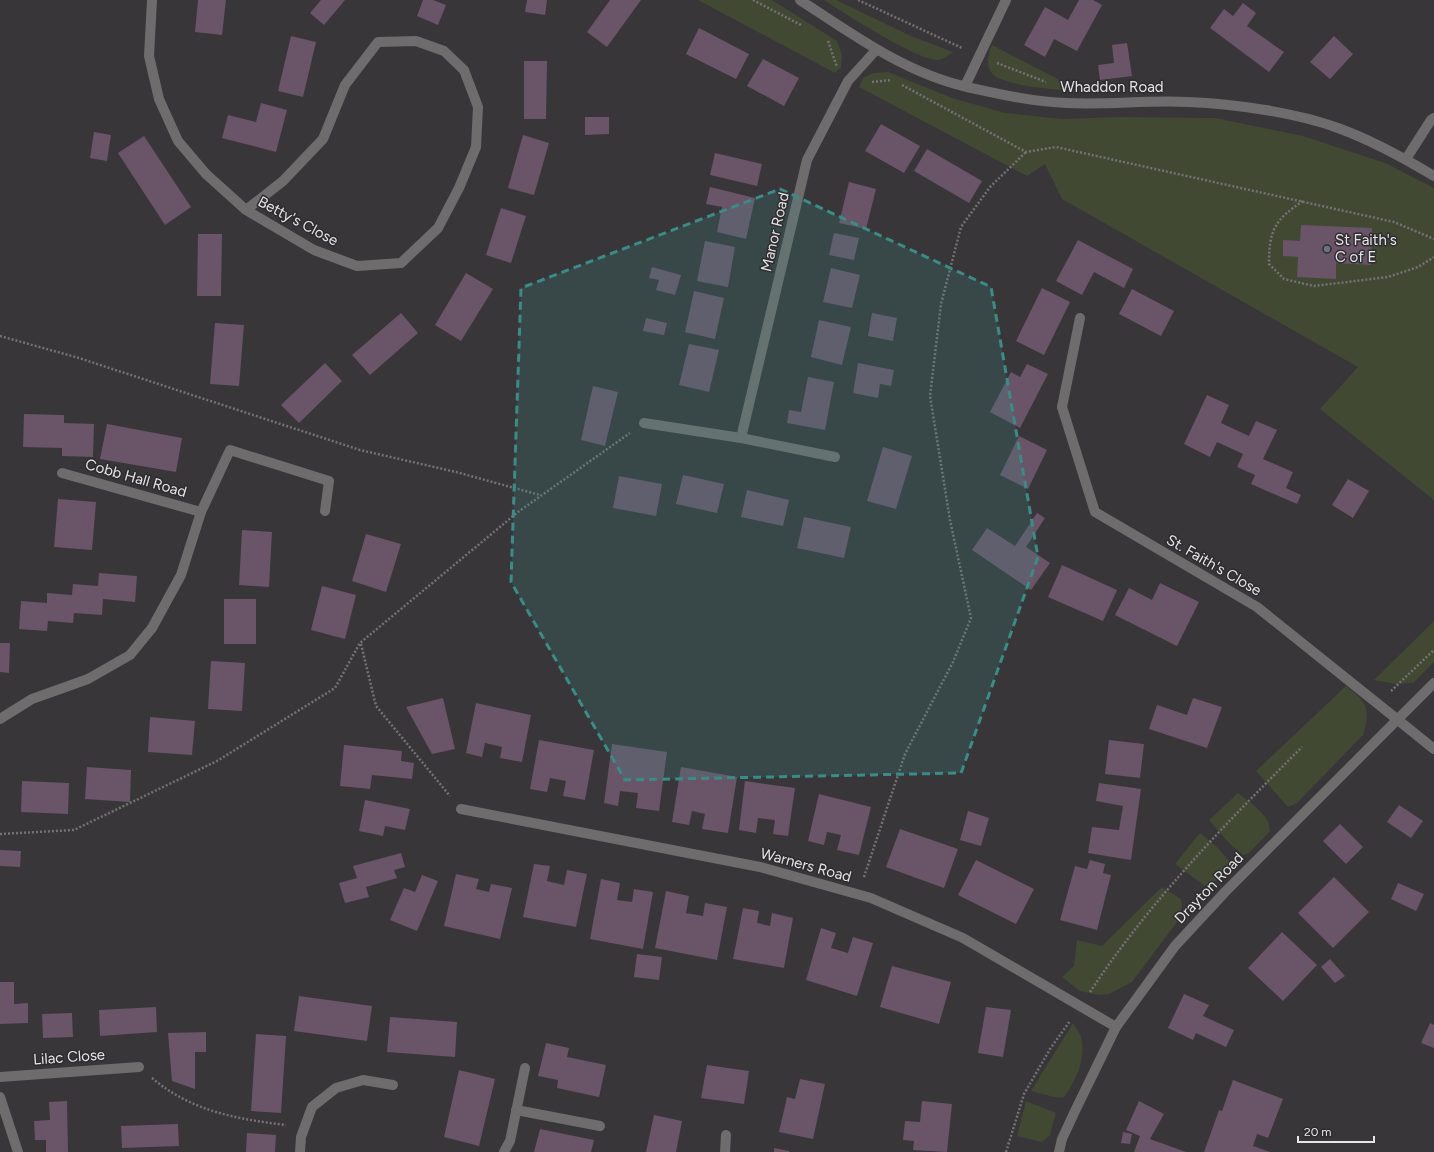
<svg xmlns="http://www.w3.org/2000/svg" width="1434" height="1152" font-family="Figtree,sans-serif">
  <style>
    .green { fill: #414933 }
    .building { fill: #695468 }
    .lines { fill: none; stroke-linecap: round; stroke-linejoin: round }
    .path { stroke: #747275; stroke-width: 2.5; stroke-dasharray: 2 2; stroke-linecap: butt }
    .service { stroke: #6e6c6c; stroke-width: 10 }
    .minor { stroke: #6e6c6c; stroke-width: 10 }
    .tertiary { stroke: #6e6c6c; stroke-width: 10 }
    .marked { fill: #3a8c86; fill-opacity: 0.2; stroke: #3a8c86; stroke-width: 3; stroke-dasharray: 8 5; stroke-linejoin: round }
    .worship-dot { fill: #6b7280; stroke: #2e2c2e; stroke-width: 1.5 }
    .labels { text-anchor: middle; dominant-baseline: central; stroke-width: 3; stroke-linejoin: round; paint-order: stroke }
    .street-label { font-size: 15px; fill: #e6e5e7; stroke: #2e2c2e }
    .poi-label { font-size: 15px; fill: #e6e5e7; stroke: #2e2c2e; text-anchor: start }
  </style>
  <rect width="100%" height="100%" fill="#383639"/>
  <g class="green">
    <polygon points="698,0 772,0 837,41 842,55 841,67 835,73"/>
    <path d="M824 0H836L911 36 953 52C949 55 943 60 937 60 917 60 844 13 824 0Z"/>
    <path d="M992 45 1081 91C1061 90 1011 87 995 76 985 69 987 55 992 45Z"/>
    <polygon points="888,72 952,98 1005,113 1062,119 1120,117 1215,118 1303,136 1385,163 1434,188 1434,500 1320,409 1358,367 1062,199 1045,164 1027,176 859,87 863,78 873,73"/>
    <polygon points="1434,621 1434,662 1413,683 1396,684 1374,680"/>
    <path d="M1346 686C1367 702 1371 709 1363 735L1297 803 1288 807 1256 771Z"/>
    <path d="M1238 793C1250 803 1270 814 1270 831L1249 853 1243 855 1230 844 1209 820Z"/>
    <path d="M1200 833 1216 846 1230 862C1228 875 1216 881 1205 886L1175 864Z"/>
    <polygon points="1162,887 1181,899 1182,907 1177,922 1132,982 1109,994 1099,995 1080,991 1062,977 1074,966 1077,940 1102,946"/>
    <path d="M1073 1023C1076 1028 1079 1032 1081 1037 1087 1057 1075 1083 1063 1098L1054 1097 1031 1091Z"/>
    <polygon points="1026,1101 1056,1113 1050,1135 1042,1142 1017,1136"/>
  </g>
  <g class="building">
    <polygon points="198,0 226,0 222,35 195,32"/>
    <polygon points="321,0 345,0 324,25 310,13"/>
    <polygon points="423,0 433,0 446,5 438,25 417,16"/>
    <polygon points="527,0 547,0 545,15 525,12"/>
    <polygon points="610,0 641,0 607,47 587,32"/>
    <polygon points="1079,0 1093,0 1102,5 1077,51 1054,39 1045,57 1024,45 1045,7 1068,20"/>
    <polygon points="1243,3 1256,13 1247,26 1284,52 1269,72 1210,28 1224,9 1233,16"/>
    <polygon points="699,28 749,54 736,79 686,54"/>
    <polygon points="291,36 316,42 303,97 278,91"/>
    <polygon points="1334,36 1353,54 1330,79 1310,62"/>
    <polygon points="1127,43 1132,76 1100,80 1098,65 1114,63 1112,45"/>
    <polygon points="763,59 799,78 784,106 747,86"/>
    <polygon points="524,61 547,61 546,119 524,119"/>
    <polygon points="261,103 287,110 276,152 222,138 228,115 256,122"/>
    <polygon points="585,117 609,117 609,134 585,135"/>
    <polygon points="881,124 920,146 904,173 865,151"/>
    <polygon points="94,132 111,135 107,161 90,158"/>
    <polygon points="523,135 549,143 534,195 508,188"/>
    <polygon points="144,136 191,207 165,225 118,153"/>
    <polygon points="927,149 982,181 969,203 914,171"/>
    <polygon points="715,153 762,164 757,186 710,175"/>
    <polygon points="849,182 876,189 866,229 839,223"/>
    <polygon points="710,187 755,198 746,239 717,232 722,207 706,204"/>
    <polygon points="501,208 526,216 511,263 486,255"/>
    <polygon points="1301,225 1372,228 1371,265 1336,263 1336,279 1297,277 1298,257 1283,256 1283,240 1300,241"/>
    <polygon points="834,233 859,238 854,260 829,255"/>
    <polygon points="198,234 222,234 221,296 197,296"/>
    <polygon points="1078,240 1133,269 1124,288 1094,272 1082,295 1056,281"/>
    <polygon points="705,241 735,247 728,287 697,281"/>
    <polygon points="652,267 681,275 675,295 656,290 659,280 649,278"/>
    <polygon points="831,268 860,275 852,308 823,302"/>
    <polygon points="466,273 493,289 461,341 435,325"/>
    <polygon points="1042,288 1070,302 1044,355 1016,341"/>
    <polygon points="1132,289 1174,311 1161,336 1119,314"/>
    <polygon points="694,291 724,298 715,339 685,332"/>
    <polygon points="401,313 418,333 370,375 352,355"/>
    <polygon points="872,313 897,318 893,341 868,336"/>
    <polygon points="646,318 667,323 664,335 643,331"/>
    <polygon points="819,320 851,327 842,365 811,357"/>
    <polygon points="215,323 244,325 239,386 210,384"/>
    <polygon points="689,344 719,350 709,392 679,385"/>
    <polygon points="325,363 342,381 299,423 281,405"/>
    <polygon points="858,363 894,370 891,386 880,384 878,398 853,393"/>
    <polygon points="1027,364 1048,374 1020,428 990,412 1011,372 1020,377"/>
    <polygon points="808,377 834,382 825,430 787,423 789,410 801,412"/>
    <polygon points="593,386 618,392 605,446 581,440"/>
    <polygon points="1207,395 1229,405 1221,423 1249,436 1256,421 1277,430 1263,459 1293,472 1286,488 1301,495 1297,504 1251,484 1255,475 1237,467 1243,454 1217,442 1210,457 1184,444"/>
    <polygon points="24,414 64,415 64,423 94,424 93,457 62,456 62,448 23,447"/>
    <polygon points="107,424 182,438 176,472 100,459"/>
    <polygon points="1019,436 1047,450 1028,489 1000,475"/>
    <polygon points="883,447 912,456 896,509 867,501"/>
    <polygon points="683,475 724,484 717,513 676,504"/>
    <polygon points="619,476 662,484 656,516 613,508"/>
    <polygon points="1348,479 1369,491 1353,518 1332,505"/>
    <polygon points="747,490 789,500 783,526 741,517"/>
    <polygon points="58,499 96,502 92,550 54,547"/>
    <polygon points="1037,513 1045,518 1026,547 1050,563 1031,590 972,550 987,528 1015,546"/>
    <polygon points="804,517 851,527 844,558 797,548"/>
    <polygon points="242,530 272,532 269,587 239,585"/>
    <polygon points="366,534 401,544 386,592 352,581"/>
    <polygon points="1062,565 1117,590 1103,621 1048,597"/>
    <polygon points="99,573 137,576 135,602 103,599 102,615 74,613 73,623 48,621 47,631 19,629 21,601 47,603 47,593 72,595 73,584 98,586"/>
    <polygon points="1160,583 1199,602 1177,646 1115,615 1129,588 1152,600"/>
    <polygon points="322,586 356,595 345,639 311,630"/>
    <rect x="224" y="599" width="32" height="45"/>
    <polygon points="0,643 10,643 9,673 0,672"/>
    <polygon points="211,661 245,663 242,711 208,709"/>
    <polygon points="443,698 455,749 432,754 406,707"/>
    <polygon points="1193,698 1222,707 1207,748 1149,729 1157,705 1187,715"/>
    <polygon points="476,703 531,715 522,762 500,758 502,747 485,743 482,757 466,753"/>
    <polygon points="150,717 195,721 192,755 148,752"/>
    <polygon points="539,740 594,750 585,800 563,796 566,781 550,778 547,792 530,789"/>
    <polygon points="1109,740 1144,744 1140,778 1105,774"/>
    <polygon points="612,744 667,752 659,811 636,808 638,793 620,791 618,806 604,803"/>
    <polygon points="344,745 402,751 401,761 414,763 412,779 372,775 370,789 340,786"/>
    <polygon points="87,767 131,770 130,802 85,799"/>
    <polygon points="681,767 737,777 728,833 702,829 705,814 692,811 689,825 672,822"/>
    <polygon points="22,781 69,783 68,814 21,812"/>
    <polygon points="745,781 795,788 788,836 773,834 775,820 758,818 756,833 739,830"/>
    <polygon points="1099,783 1141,789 1131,860 1088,853 1092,827 1119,830 1123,806 1096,801"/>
    <polygon points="819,794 871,807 859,855 837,850 841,835 827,832 824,845 808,841"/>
    <polygon points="365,800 410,809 405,830 385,826 383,836 359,831"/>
    <polygon points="1399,805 1423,821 1411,838 1387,822"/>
    <polygon points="968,811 989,818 981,846 960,840"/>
    <polygon points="1340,824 1363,847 1346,864 1323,841"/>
    <polygon points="900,829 958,849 944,888 886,867"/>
    <polygon points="0,850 21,851 20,867 0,866"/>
    <polygon points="401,853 405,867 394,870 397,878 366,887 369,897 345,903 339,883 357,878 353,866"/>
    <polygon points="976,860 1034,889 1016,924 958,895"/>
    <polygon points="1090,860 1105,864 1103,873 1111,875 1097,930 1060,920 1075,866 1087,869"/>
    <polygon points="534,864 550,866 547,881 564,885 567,870 587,874 576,927 523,917"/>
    <polygon points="456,874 479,879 476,889 489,892 491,884 512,888 500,939 444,926"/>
    <polygon points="422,875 438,881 417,931 390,920 404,888 415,892"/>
    <polygon points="1334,877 1369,912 1333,948 1298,913"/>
    <polygon points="601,879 620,883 617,900 632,902 634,889 653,892 643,949 590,939"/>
    <polygon points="1398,883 1424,894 1416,911 1391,899"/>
    <polygon points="666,891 689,896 686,913 703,916 705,903 727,907 717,960 655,948"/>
    <polygon points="743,908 759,911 757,923 770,926 772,913 793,918 784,968 733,959"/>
    <polygon points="821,928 836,933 831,948 848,953 853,937 873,943 857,996 806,980"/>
    <polygon points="1282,932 1317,965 1283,1001 1248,968"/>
    <polygon points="637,954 662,957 659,980 634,977"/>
    <polygon points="1330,959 1345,976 1335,983 1321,967"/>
    <polygon points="892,966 951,982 939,1024 880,1007"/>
    <polygon points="0,982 14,982 14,1004 28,1003 28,1023 0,1024"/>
    <polygon points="1184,994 1209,1005 1203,1016 1234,1030 1226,1047 1196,1033 1193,1040 1168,1028"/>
    <polygon points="299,996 372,1006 367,1041 294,1031"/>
    <polygon points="156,1007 157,1032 100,1036 99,1010"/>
    <polygon points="986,1007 1011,1010 1003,1057 978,1053"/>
    <polygon points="72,1013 73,1037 43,1038 42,1014"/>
    <polygon points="390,1017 457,1022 455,1057 387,1052"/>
    <polygon points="1430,1023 1434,1025 1434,1048 1421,1043"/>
    <polygon points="206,1032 206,1052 195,1052 195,1089 172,1081 168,1033"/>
    <polygon points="256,1034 286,1036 281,1113 251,1111"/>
    <polygon points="546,1043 569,1048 567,1057 606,1065 599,1097 557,1088 558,1080 538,1076"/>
    <polygon points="707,1065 749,1071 744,1104 701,1098"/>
    <polygon points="459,1070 495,1079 479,1146 444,1137"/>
    <polygon points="800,1079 825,1084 813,1139 779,1132 787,1097 795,1099"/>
    <polygon points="1233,1080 1283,1099 1268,1138 1257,1134 1253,1146 1270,1152 1204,1152 1219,1110 1222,1111"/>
    <polygon points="67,1101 68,1152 46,1152 46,1140 35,1140 34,1121 50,1120 49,1102"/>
    <polygon points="922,1101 952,1104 947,1152 913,1150 914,1141 903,1140 905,1121 920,1122"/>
    <polygon points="1139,1101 1164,1114 1150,1139 1186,1152 1134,1152 1140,1136 1126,1130"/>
    <polygon points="654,1115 682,1121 676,1152 646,1152"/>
    <polygon points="178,1124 179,1146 122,1148 121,1126"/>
    <polygon points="540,1129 594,1140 591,1152 534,1152"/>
    <polygon points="1123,1132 1132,1134 1130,1144 1121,1143"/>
    <polygon points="247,1133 276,1135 275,1152 246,1152"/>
    <polygon points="774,1148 789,1151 789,1152 774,1152"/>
  </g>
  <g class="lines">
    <g class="path">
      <polyline points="753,0 801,25"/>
      <polyline points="858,0 962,48"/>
      <polyline points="828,41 837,67"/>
      <polyline points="997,63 1046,82"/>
      <polyline points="872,82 892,80"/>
      <polyline points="902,85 1026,152 1056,147 1394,222 1434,239"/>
      <path d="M1303 201C1274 220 1269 231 1269 264L1284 279 1314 286 1388 277 1418 267 1434 257"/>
      <polyline points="0,336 79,358 360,450 456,472 540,495"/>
      <polyline points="361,644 376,706 450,796"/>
      <polyline points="1391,691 1434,650"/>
      <polyline points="0,834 74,830 217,761 335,688 360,643 518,512 630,433"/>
      <polyline points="864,877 905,754 953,662 971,618 950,520 930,396 941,304 961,227 990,187 1026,152"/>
      <path d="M1090 992C1150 901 1225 824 1302 747"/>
      <path d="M152 1078C191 1111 236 1119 286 1125"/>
      <polyline points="1006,1152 1024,1094 1050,1049 1070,1021"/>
    </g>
    <g class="service">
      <polyline points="1062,407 1080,318"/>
      <polyline points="1398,720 1434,749"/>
      <polyline points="516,1110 600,1126"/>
      <polyline points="504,1152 510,1141 525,1068"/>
    </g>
    <g class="minor">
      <polyline points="152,0 149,56 159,99 178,141 206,174 246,210 314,250 357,266 401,263 438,228 459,188 476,147 478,107 464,70 444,51 416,41 378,42 345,85 323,139 283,181 246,210"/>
      <polyline points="965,86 1006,0"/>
      <polyline points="1406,159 1431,120 1434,118"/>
      <polyline points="1062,407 1095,512 1257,607 1398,720"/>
      <polyline points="644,423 741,438 835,457"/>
      <polyline points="741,438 807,160 848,81 876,50"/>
      <polyline points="62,473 201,512"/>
      <polyline points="0,719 32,699 88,679 130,655 152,628 181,575 201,512 230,450 329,481 325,511"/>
      <polyline points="461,809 760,867 871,898 963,938 1116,1027"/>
      <polyline points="0,1077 139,1067"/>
      <polyline points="0,1097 18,1152"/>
      <polyline points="300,1152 301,1137 312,1107 336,1088 363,1080 393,1085"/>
      <polyline points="725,1152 726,1135"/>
    </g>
    <g class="tertiary">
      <path d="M800 0C852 34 905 73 967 87 999 94 1033 102 1067 103 1107 105 1148 100 1188 102 1234 104 1294 112 1338 128 1371 140 1404 158 1434 176"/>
      <polyline points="1059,1152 1062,1139 1075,1111 1116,1027 1175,946 1226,891 1434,683"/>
    </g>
  </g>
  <path class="marked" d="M780 189 991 287 1038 557 961 773 625 780 511 582 521 288Z"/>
  <circle class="worship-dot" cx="1327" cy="249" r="4"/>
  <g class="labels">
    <g class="street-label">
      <text x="1112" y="87">Whaddon Road</text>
      <text transform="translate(298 221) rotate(28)">Betty's Close</text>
      <text transform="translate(775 232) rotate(-77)">Manor Road</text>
      <text transform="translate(136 478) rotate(16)">Cobb Hall Road</text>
      <text transform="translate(1214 565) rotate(30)">St. Faith's Close</text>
      <text transform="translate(806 865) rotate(15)">Warners Road</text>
      <text transform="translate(1209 888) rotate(-46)">Drayton Road</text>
      <text transform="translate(69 1057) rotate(-4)">Lilac Close</text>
    </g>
    <g class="poi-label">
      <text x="1335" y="240">St Faith's<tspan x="1335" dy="17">C of E</tspan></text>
    </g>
  </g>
  <path d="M1298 1136v6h76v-6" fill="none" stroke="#e6e5e7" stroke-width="2"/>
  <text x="1304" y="1136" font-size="12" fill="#e6e5e7" stroke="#2e2c2e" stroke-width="3" paint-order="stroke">20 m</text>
</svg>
